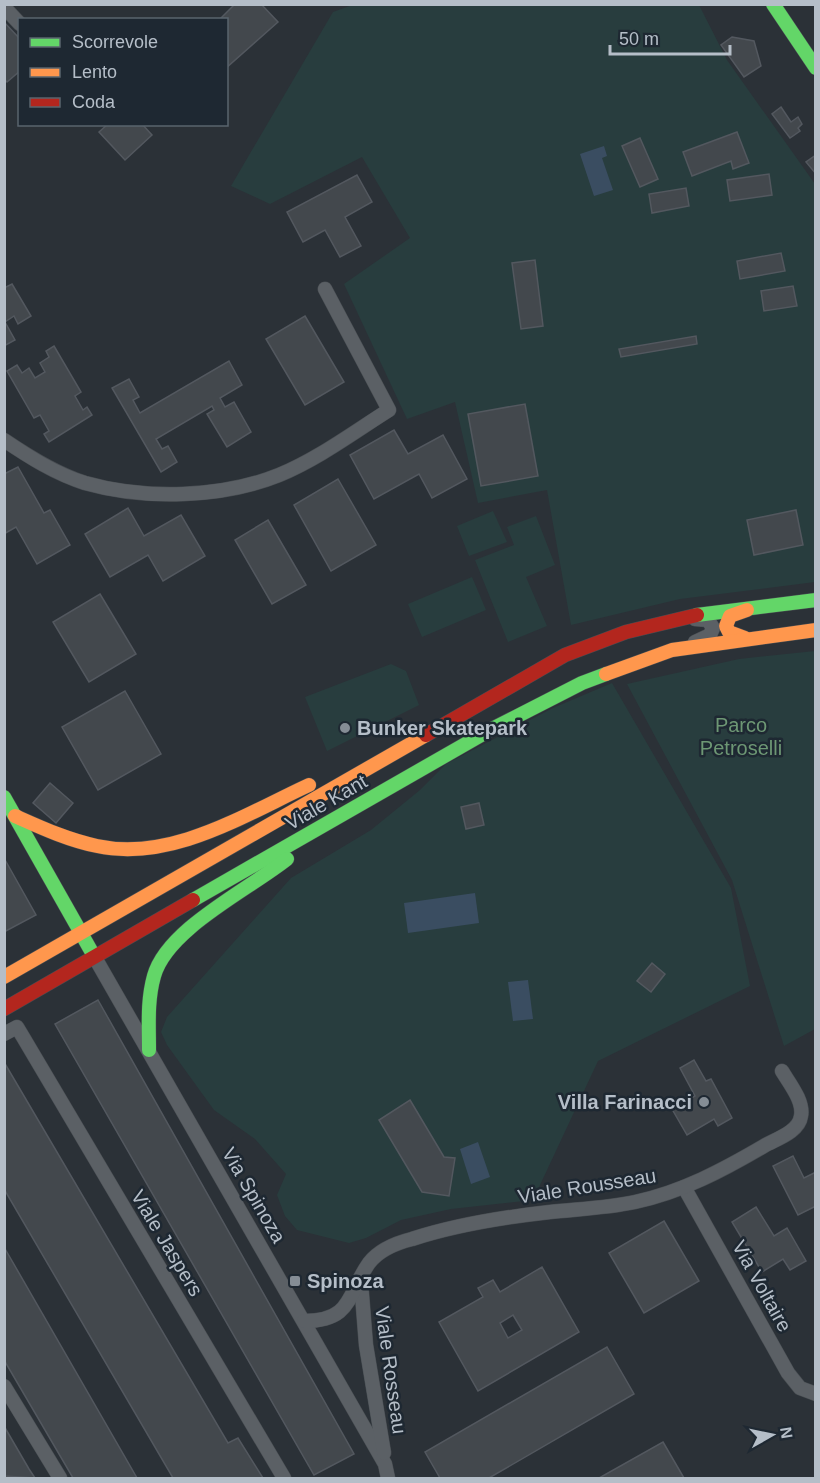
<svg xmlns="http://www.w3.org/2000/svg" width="820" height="1483" font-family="Helvetica,sans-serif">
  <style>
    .green { fill: #283d3e }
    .water { fill: #3a4d61 }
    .building { fill: #43484d; stroke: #53585f; stroke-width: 1.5; fill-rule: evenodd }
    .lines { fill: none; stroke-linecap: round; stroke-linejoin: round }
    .street-casing { stroke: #484d52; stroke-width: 15 }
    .fast-casing { stroke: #484d52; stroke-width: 15 }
    .slow-casing { stroke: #484d52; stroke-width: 15 }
    .jam-casing { stroke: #484d52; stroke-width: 15 }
    .street { stroke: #5b6065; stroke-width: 14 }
    .fast { stroke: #63d668; stroke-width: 14 }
    .slow { stroke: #ff974d; stroke-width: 14 }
    .jam { stroke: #b3261e; stroke-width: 14 }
    .poi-dot { fill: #858d95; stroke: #1e2832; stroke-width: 2 }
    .labels { text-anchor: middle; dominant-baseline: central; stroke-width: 5; stroke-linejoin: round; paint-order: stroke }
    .park-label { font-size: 20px; fill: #6d9774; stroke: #1e2832 }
    .poi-label { font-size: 20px; font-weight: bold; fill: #b5bec8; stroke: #1e2832; text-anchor: start }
    .street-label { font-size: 20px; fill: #b5bec8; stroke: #1e2832 }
  </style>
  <rect width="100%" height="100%" fill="#2b3137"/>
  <g class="green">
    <polygon points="355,4 699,5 727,60 815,184 815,582 680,599 571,625 547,490 478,503 455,402 407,419 344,284 410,238 362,157 270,204 231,186 333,12"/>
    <polygon points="493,511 507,542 469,556 457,526"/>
    <polygon points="536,516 555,565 526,577 547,626 508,642 475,560 514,545 507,527"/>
    <polygon points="472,577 486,610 422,637 408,604"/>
    <polygon points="815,651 815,1029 784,1046 732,880 627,684 739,659"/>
    <polygon points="391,664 406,671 419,705 327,751 305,697"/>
    <polygon points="612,683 731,888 750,986 598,1061 533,1200 451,1209 401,1220 366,1238 349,1243 297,1230 285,1216 277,1195 286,1174 255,1139 214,1110 167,1045 161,1032 167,1017 291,878 371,830 420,790 446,764 553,708"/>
  </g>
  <g class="water">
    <polygon points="604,146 607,156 602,158 613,190 594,196 580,154"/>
    <polygon points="475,893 479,923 408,933 404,903"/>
    <polygon points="528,980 533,1019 513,1021 508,982"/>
    <polygon points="478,1142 490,1177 471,1184 460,1149"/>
  </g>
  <g class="building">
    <polygon points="235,4 261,4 278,22 226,68 226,20 219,20"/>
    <polygon points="4,22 20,39 20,71 7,82 4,79"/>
    <polygon points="732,37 754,41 761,66 744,77 721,45"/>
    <polygon points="781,107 791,122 798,117 802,124 798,128 800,131 790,138 772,114"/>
    <polygon points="108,124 142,124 152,135 125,160 99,132"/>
    <polygon points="737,132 749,163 733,169 731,161 692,176 683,152"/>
    <polygon points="640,138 658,179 640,187 622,146"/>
    <polygon points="816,155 816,174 806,162"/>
    <polygon points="769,174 772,195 730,201 727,180"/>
    <polygon points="357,175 372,202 345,217 361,246 340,257 325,230 303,242 287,212"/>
    <polygon points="686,188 689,206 652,213 649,194"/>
    <polygon points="781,253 785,271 740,279 737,261"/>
    <polygon points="535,260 543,326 521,329 512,263"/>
    <polygon points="12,284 31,316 18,324 14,316 5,322 15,340 4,346 4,288"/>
    <polygon points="793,286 797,306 764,311 761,291"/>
    <polygon points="305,316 344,382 305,405 266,339"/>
    <polygon points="696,336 697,344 621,357 619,349"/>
    <polygon points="54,346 81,392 75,396 83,410 87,407 92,415 49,442 44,434 49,431 40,415 34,418 7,371 17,365 22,373 29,368 35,378 45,372 40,363 49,357 46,351"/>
    <polygon points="229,361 242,385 220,398 225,407 234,402 251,432 227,447 207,414 214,410 212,406 156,439 162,449 168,446 177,462 161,472 112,388 129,379 139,397 133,400 140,413"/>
    <polygon points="525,404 538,476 481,486 468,414"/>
    <polygon points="394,430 408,454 443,435 467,479 432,498 419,474 374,499 350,455"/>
    <polygon points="18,467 44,513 50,510 70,545 37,564 16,527 4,534 4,474"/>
    <polygon points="338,479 376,545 331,571 294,505"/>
    <polygon points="128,508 144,536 181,515 205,556 163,581 148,555 110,577 85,534"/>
    <polygon points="796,510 803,545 754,555 747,520"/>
    <polygon points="268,520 306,585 272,604 235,540"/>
    <polygon points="100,594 136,654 89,682 53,622"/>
    <polygon points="125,691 161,754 98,790 62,727"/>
    <polygon points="50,783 73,803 56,823 33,803"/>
    <polygon points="479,803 484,825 466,829 461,807"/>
    <polygon points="4,858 36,915 4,932"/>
    <polygon points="652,963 665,974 651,992 637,981"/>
    <polygon points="98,1000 354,1454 314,1475 55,1024"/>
    <polygon points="694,1060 706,1081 711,1079 732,1118 718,1126 714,1119 687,1135 672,1109 695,1096 680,1068"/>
    <polygon points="4,1062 228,1443 238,1438 263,1478 173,1478 4,1189"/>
    <polygon points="410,1100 444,1157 455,1158 449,1196 422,1192 379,1120"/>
    <polygon points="793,1156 804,1178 816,1172 816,1206 798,1215 773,1166"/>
    <polygon points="756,1207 774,1236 787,1228 806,1261 790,1270 783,1259 762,1272 732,1222"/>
    <polygon points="664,1221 699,1281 644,1313 609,1253"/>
    <polygon points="4,1247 137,1478 73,1478 4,1360"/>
    <path d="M542 1267 579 1332 478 1391 439 1322 483 1297 478 1288 493 1280 500 1292ZM513 1315 522 1330 508 1338 500 1323Z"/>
    <polygon points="607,1347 634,1394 489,1478 440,1478 425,1452"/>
    <polygon points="4,1426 29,1469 35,1478 4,1476"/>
    <polygon points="663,1442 684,1478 599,1478"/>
  </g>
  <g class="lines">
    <defs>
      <g id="street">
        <polyline points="4,7 20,24"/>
        <path d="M4 440C29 457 56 474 85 483 145 500 222 498 279 475 318 459 354 432 389 410L325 289"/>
        <polyline points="695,619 708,620 713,628 710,635 695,642"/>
        <polyline points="94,956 385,1464 388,1478"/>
        <polyline points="4,1034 17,1027 23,1037 284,1478"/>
        <polyline points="684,1187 788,1373 800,1388 816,1394"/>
        <polyline points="361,1282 366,1345 384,1453"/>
        <path d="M304 1321C353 1321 347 1294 369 1263 379 1250 396 1243 412 1239 455 1225 505 1217 550 1212 578 1209 607 1208 635 1202 682 1192 723 1170 764 1146 776 1139 799 1132 801 1116 804 1101 789 1083 782 1071"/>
        <polyline points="4,1386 60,1478"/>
      </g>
      <g id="fast">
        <polyline points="773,4 816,68"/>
        <polyline points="697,615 816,600"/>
        <polyline points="4,797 94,956"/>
        <polyline points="193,900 490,730 582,683 606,674"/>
        <path d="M149 1050C149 1025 147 1001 154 976 167 929 248 890 287 859"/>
      </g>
      <g id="slow">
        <polyline points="745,638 729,632 726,626 730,616 747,610"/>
        <polyline points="606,674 672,650 816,630"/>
        <path d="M15 816C42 828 68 840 97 846 171 862 244 815 309 785"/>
        <polyline points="4,977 426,735"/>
      </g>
      <g id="jam">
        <polyline points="426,735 565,655 626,632 697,615"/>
        <polyline points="4,1009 193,900"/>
      </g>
    </defs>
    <use href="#street" class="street-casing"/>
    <use href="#fast" class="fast-casing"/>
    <use href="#slow" class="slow-casing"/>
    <use href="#jam" class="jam-casing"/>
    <use href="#street" class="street"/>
    <use href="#fast" class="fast"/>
    <use href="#slow" class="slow"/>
    <use href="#jam" class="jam"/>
  </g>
  <g class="poi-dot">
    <circle cx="345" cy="728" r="6"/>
    <circle cx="704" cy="1102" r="6"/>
    <rect x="289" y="1275" width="12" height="12" rx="3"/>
  </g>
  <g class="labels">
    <g class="park-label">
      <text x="741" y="725">Parco<tspan x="741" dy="23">Petroselli</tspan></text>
    </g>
    <g class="poi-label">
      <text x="357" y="728">Bunker Skatepark</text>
      <text x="692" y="1102" text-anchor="end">Villa Farinacci</text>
      <text x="307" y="1281">Spinoza</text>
    </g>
    <g class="street-label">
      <text transform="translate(326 802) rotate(-30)">Viale Kant</text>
      <text transform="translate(587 1186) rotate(-9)">Viale Rousseau</text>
      <text transform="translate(254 1195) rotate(60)">Via Spinoza</text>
      <text transform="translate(167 1243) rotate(59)">Viale Jaspers</text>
      <text transform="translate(762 1286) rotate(61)">Via Voltaire</text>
      <text transform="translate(391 1370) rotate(82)">Viale Rosseau</text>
    </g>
  </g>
  <rect width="820" height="1483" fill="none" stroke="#b5bec8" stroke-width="12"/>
  <rect x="18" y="18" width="210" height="108" fill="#1e2832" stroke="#5a646e" stroke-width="1.5"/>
  <rect x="30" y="38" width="30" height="9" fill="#63d668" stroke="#5a646e" stroke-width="1.5"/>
  <text x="72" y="48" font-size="18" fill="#b5bec8">Scorrevole</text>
  <rect x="30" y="68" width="30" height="9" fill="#ff974d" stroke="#5a646e" stroke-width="1.5"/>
  <text x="72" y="78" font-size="18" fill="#b5bec8">Lento</text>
  <rect x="30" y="98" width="30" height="9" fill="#b3261e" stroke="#5a646e" stroke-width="1.5"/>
  <text x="72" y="108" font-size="18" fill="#b5bec8">Coda</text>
  <g transform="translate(772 1435) rotate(81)" stroke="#1e2832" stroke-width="4.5" paint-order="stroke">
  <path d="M0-4.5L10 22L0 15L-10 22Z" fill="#b5bec8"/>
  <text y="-9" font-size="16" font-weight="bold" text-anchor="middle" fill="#b5bec8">N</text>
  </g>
  <path d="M610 45v9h120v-9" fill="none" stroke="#b5bec8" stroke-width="3"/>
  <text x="619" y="45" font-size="18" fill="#b5bec8" stroke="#1e2832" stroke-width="4.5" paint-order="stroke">50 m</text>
</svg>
